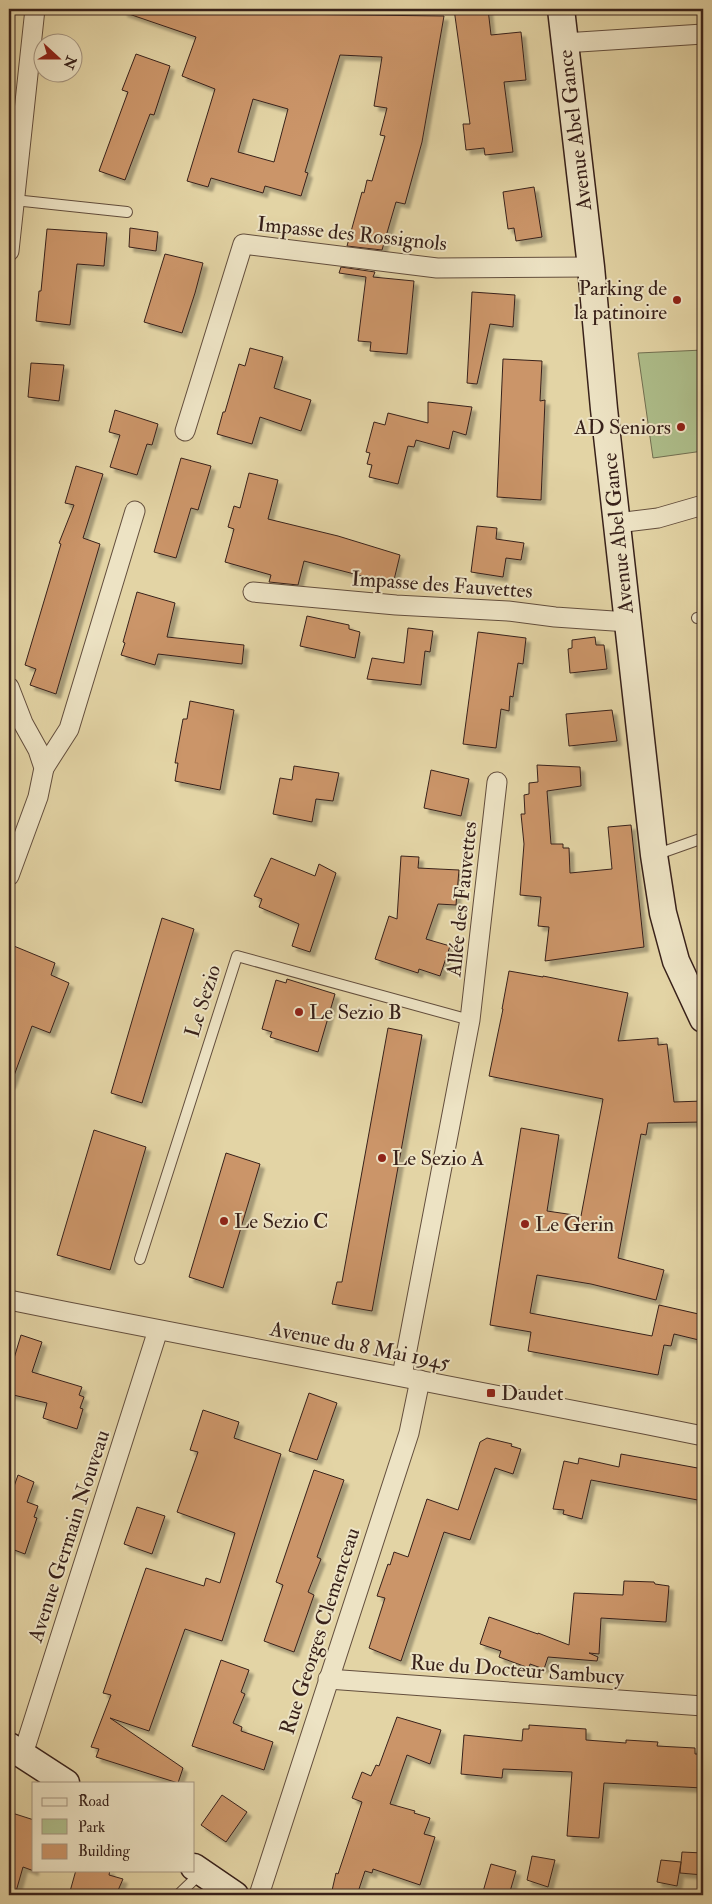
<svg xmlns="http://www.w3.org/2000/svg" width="712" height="1904" font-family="'IM FELL Double Pica',serif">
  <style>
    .green { fill: #aebe8b; stroke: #737052 }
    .building { fill: #cb9569; stroke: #38211a; fill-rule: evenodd; filter: url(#shadow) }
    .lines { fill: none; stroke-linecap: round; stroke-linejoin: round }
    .lane-casing { stroke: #634e3d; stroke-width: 12 }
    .street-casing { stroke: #634e3d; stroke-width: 21 }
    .secondary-casing { stroke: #38211a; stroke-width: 29 }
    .lane { stroke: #ede3c4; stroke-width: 10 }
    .street { stroke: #ede3c4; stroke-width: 19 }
    .secondary { stroke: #ede3c4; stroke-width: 26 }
    .poi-dot { fill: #8f2418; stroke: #ede3c4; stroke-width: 2 }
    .labels { text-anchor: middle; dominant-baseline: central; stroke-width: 4; stroke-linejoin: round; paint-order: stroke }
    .street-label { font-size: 21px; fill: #38211a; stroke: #ede3c4 }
    .poi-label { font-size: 21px; fill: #38211a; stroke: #ede3c4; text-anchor: start }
  </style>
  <defs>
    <filter id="shadow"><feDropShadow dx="4.5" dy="4.5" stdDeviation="1" flood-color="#0004"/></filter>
  </defs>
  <rect width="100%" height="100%" fill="#e3d4a5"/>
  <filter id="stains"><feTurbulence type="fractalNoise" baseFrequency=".004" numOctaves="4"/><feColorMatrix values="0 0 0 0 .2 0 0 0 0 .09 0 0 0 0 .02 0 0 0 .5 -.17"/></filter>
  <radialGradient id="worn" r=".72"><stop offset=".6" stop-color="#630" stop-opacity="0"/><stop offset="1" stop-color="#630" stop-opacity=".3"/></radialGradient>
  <polygon class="green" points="703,350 703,451 653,458 638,353"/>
  <g class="building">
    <path d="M123 9H199L197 13 444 16 422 142 405 204 396 202 382 250 347 246 362 192 364 193 367 180 372 181 385 136 380 135 387 108 374 106 382 57 340 55 305 172 308 173 301 196 265 186 263 193 211 178 208 187 187 181 215 89 182 76 196 37 123 12ZM253 99 288 109 274 162 238 152Z"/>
    <polygon points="454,9 488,9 491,35 521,32 526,80 504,82 513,152 485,155 484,148 466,150 463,124 470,124"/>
    <polygon points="136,54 170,66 154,115 150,114 125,180 99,171 128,92 122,90"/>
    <polygon points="534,187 542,237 516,241 514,228 508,229 503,192"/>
    <polygon points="130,228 158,232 156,251 129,247"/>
    <polygon points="47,229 107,233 104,266 77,264 70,325 36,321 39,291 41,291"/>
    <polygon points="165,254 203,263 195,293 182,333 144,322"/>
    <polygon points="341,267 375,272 373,277 414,281 407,354 370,351 371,342 358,341 366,277 339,273"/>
    <polygon points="472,292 515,295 513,327 490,324 477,384 467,383"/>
    <polygon points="250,348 283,357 274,388 311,400 301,431 260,417 252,444 217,434 223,412 225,412 239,364 245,366"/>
    <polygon points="503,359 542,361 540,401 545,400 541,500 497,497"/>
    <polygon points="31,363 64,365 59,401 28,397"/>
    <polygon points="428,402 472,407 466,435 453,431 449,449 416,440 414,447 408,446 398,484 369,477 372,465 367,464 370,453 366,452 374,422 385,425 388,413 428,423"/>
    <polygon points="115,410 158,424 152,445 147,444 137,475 110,467 120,435 109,432"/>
    <polygon points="181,458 211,466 198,510 191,508 176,558 154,552"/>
    <polygon points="76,466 103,474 83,538 100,544 56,694 30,685 36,669 25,665 61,544 59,543 74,505 65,503"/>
    <polygon points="249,473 278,480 268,519 338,536 400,555 393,584 304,561 298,585 269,582 271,575 225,562 234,529 228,527 234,506 240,508"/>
    <polygon points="477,526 497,528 496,539 524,543 521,560 506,558 503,577 471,572"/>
    <polygon points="137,592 175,603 167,637 244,645 242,664 158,654 155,665 121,655 125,643 123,642"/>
    <polygon points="307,616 349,625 349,629 360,632 355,658 300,646"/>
    <polygon points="408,628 433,631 430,652 425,651 421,685 367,679 372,658 404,663"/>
    <polygon points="478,632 526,638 523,664 518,663 513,697 510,696 509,711 501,709 496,748 463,744"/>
    <polygon points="595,637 596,645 604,645 607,669 570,673 568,649 572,648 572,640"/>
    <polygon points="190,701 234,710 220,790 175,781 178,763 175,763 183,719 187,719"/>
    <polygon points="612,710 617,741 569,746 566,714"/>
    <polygon points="537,765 580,767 581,786 547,791 551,844 563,844 563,848 569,848 570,873 612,869 608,827 631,825 644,947 545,961 549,927 538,926 541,897 520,895 524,844 521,814 525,814 524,795 529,794 529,783 538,782"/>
    <polygon points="294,766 339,773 333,801 316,799 312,822 273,814 280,778 292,780"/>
    <polygon points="431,770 469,779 461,816 424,808"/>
    <polygon points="401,856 419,857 418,868 459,870 456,905 438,904 426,939 450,946 440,976 419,969 418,973 375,959 389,916 397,919"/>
    <polygon points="271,858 315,876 319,864 336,873 310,952 292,946 299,924 259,907 262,899 254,896"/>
    <polygon points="162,918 194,929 142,1103 111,1093"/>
    <polygon points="9,944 55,963 51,975 69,983 50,1033 32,1026 11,1084 9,1084"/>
    <polygon points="509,971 543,977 543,976 628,993 618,1041 658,1038 658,1045 667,1044 674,1102 703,1101 703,1122 648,1123 646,1135 641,1134 618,1258 664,1270 656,1300 591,1284 537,1275 530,1313 652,1336 659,1305 703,1315 703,1341 674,1334 671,1346 664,1345 658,1375 528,1351 531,1332 490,1325 521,1128 559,1135 547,1211 581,1216 603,1099 489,1076 503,1009 502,1009"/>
    <polygon points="287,979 335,994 318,1052 270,1037 272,1032 262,1029 276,980 286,983"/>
    <polygon points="388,1028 422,1035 372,1311 332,1304 337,1282 342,1282"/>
    <polygon points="94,1130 146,1147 110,1270 57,1255"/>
    <polygon points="226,1153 260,1164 223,1288 189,1277"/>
    <polygon points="21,1335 42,1342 32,1372 82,1387 79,1395 84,1397 80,1408 83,1409 77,1429 43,1418 47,1403 9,1394 9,1375"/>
    <polygon points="309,1393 337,1403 317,1460 289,1451"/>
    <polygon points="203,1410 239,1422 234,1438 281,1454 222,1641 185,1629 149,1731 110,1718 183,1768 178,1783 96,1757 99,1749 91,1747 111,1695 103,1693 146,1568 204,1586 206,1578 220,1583 235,1533 177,1512 198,1452 190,1450"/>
    <polygon points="487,1438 512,1444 511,1446 521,1449 513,1474 495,1468 470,1540 444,1532 401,1661 369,1648 385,1598 377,1596 388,1564 390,1565 394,1552 408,1557 427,1499 458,1510 480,1442"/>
    <polygon points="621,1454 703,1469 703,1501 591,1480 582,1519 563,1514 564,1510 553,1509 564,1461 578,1464 579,1458 619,1467"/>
    <polygon points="314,1470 344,1480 317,1557 321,1559 308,1592 314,1595 294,1652 264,1641 283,1585 276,1582"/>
    <polygon points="18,1475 34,1482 27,1502 38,1506 34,1517 37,1518 25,1554 9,1548 9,1495 11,1495"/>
    <polygon points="137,1507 165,1516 152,1554 124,1544"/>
    <polygon points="624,1581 654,1582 655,1584 669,1586 666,1622 601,1618 599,1654 589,1653 598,1657 597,1661 548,1657 544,1669 530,1664 529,1668 499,1657 501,1651 480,1644 489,1617 538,1634 538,1633 569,1645 574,1593 623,1595"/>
    <polygon points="221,1660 249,1670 241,1692 245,1694 233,1723 242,1727 241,1731 273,1742 264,1770 192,1746"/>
    <polygon points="397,1717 441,1730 430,1764 407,1755 390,1804 415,1811 414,1813 430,1818 424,1834 435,1837 420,1885 373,1869 372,1873 365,1871 357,1895 331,1895 336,1873 338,1874 362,1802 352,1798 362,1772 371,1776 376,1765 379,1766"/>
    <polygon points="529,1725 586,1729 586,1740 626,1743 626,1740 658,1742 657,1746 695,1748 695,1754 703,1754 703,1788 604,1783 599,1838 567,1836 572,1772 503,1769 502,1778 461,1774 464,1735 522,1741 523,1729 529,1729"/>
    <polygon points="222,1795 247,1812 226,1842 201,1825"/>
    <polygon points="9,1812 34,1820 34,1871 23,1867 15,1895 9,1895"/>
    <polygon points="682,1852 703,1853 703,1875 680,1873"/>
    <polygon points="532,1856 555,1860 548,1887 527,1880"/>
    <polygon points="661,1860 681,1862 677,1886 657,1882"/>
    <polygon points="491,1864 516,1871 509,1895 482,1895"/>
    <polygon points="76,1870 110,1870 109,1875 123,1879 116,1895 69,1895"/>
  </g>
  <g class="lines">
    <defs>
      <g id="lane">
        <polyline points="14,200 127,212"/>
        <polyline points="697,618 703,617"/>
        <polyline points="655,855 703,838"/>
        <polyline points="140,1259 237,956 470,1020"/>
        <polyline points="178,1895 201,1873"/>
      </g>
      <g id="street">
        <polyline points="564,43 703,34"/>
        <polyline points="9,251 35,9"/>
        <polyline points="185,431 243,244 437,268 591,267"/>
        <polyline points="617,523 658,518 703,505"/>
        <polyline points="253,592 396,605 508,611 555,617 628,622"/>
        <polyline points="9,687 23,723 38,750 44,768 38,797 9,876"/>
        <polyline points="44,768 69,729 135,511"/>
        <path d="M9 1300C240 1347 472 1389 703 1436"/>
        <polyline points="402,1376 470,1020 497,782"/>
        <polyline points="328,1679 703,1706"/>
        <polyline points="23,1754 158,1330"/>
        <polyline points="259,1895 409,1433 420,1380"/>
      </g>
      <g id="secondary">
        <polyline points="561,9 591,267 604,409 654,855 663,913 676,961 703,1019"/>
        <polyline points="9,1746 66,1783"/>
        <polyline points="194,1867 235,1895"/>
      </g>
    </defs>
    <use href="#lane" class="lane-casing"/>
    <use href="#street" class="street-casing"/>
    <use href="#secondary" class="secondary-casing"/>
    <use href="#lane" class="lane"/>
    <use href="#street" class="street"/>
    <use href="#secondary" class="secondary"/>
  </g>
  <g class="poi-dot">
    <circle cx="677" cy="300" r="5"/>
    <circle cx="681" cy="427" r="5"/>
    <circle cx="299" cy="1012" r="5"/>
    <circle cx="382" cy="1158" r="5"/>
    <circle cx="224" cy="1221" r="5"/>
    <circle cx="525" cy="1224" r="5"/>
    <rect x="486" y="1388" width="10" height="10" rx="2.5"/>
  </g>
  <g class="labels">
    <g class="street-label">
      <text transform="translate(575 130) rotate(-97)">Avenue Abel Gance</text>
      <text transform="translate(352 234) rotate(6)">Impasse des Rossignols</text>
      <text transform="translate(618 533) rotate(-96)">Avenue Abel Gance</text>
      <text transform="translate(442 585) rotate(4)">Impasse des Fauvettes</text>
      <text transform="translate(462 899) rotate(-84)">Allée des Fauvettes</text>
      <text transform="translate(203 1001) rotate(-72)">Le Sezio</text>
      <text transform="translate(360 1346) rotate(11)">Avenue du 8 Mai 1945</text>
      <text transform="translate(69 1536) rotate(-72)">Avenue Germain Nouveau</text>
      <text transform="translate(320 1631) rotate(-72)">Rue Georges Clemenceau</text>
      <text transform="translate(517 1670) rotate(4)">Rue du Docteur Sambucy</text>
    </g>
    <g class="poi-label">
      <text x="667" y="288" text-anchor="end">Parking de<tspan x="667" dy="24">la patinoire</tspan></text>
      <text x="671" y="427" text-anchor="end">AD Seniors</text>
      <text x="309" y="1012">Le Sezio B</text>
      <text x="392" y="1158">Le Sezio A</text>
      <text x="234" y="1221">Le Sezio C</text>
      <text x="535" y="1224">Le Gerin</text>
      <text x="501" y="1393">Daudet</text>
    </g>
  </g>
  <rect width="712" height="1904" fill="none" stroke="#e3d4a5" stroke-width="30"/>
  <rect x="10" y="10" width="692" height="1884" fill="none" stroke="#38211a" stroke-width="2.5"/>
  <rect x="15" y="15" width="682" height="1874" fill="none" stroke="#38211a"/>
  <rect x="32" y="1782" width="162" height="90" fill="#ede3c4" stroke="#a59580"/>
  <rect x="42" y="1798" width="25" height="8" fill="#ede3c4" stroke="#a59580"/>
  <text x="78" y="1806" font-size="15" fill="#38211a">Road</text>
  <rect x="42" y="1819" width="25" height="15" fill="#aebe8b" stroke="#a59580"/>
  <text x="78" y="1832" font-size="15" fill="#38211a">Park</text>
  <rect x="42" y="1844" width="25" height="15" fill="#cb9569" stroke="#a59580"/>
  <text x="78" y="1856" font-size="15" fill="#38211a">Building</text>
  <g transform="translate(58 58) rotate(111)"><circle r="24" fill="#ede3c4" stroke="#a59580"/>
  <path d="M0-4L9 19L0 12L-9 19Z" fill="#8f2418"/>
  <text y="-8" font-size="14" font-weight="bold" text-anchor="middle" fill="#38211a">N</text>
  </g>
  <rect width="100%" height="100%" filter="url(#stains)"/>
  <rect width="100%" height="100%" fill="url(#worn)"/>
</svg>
